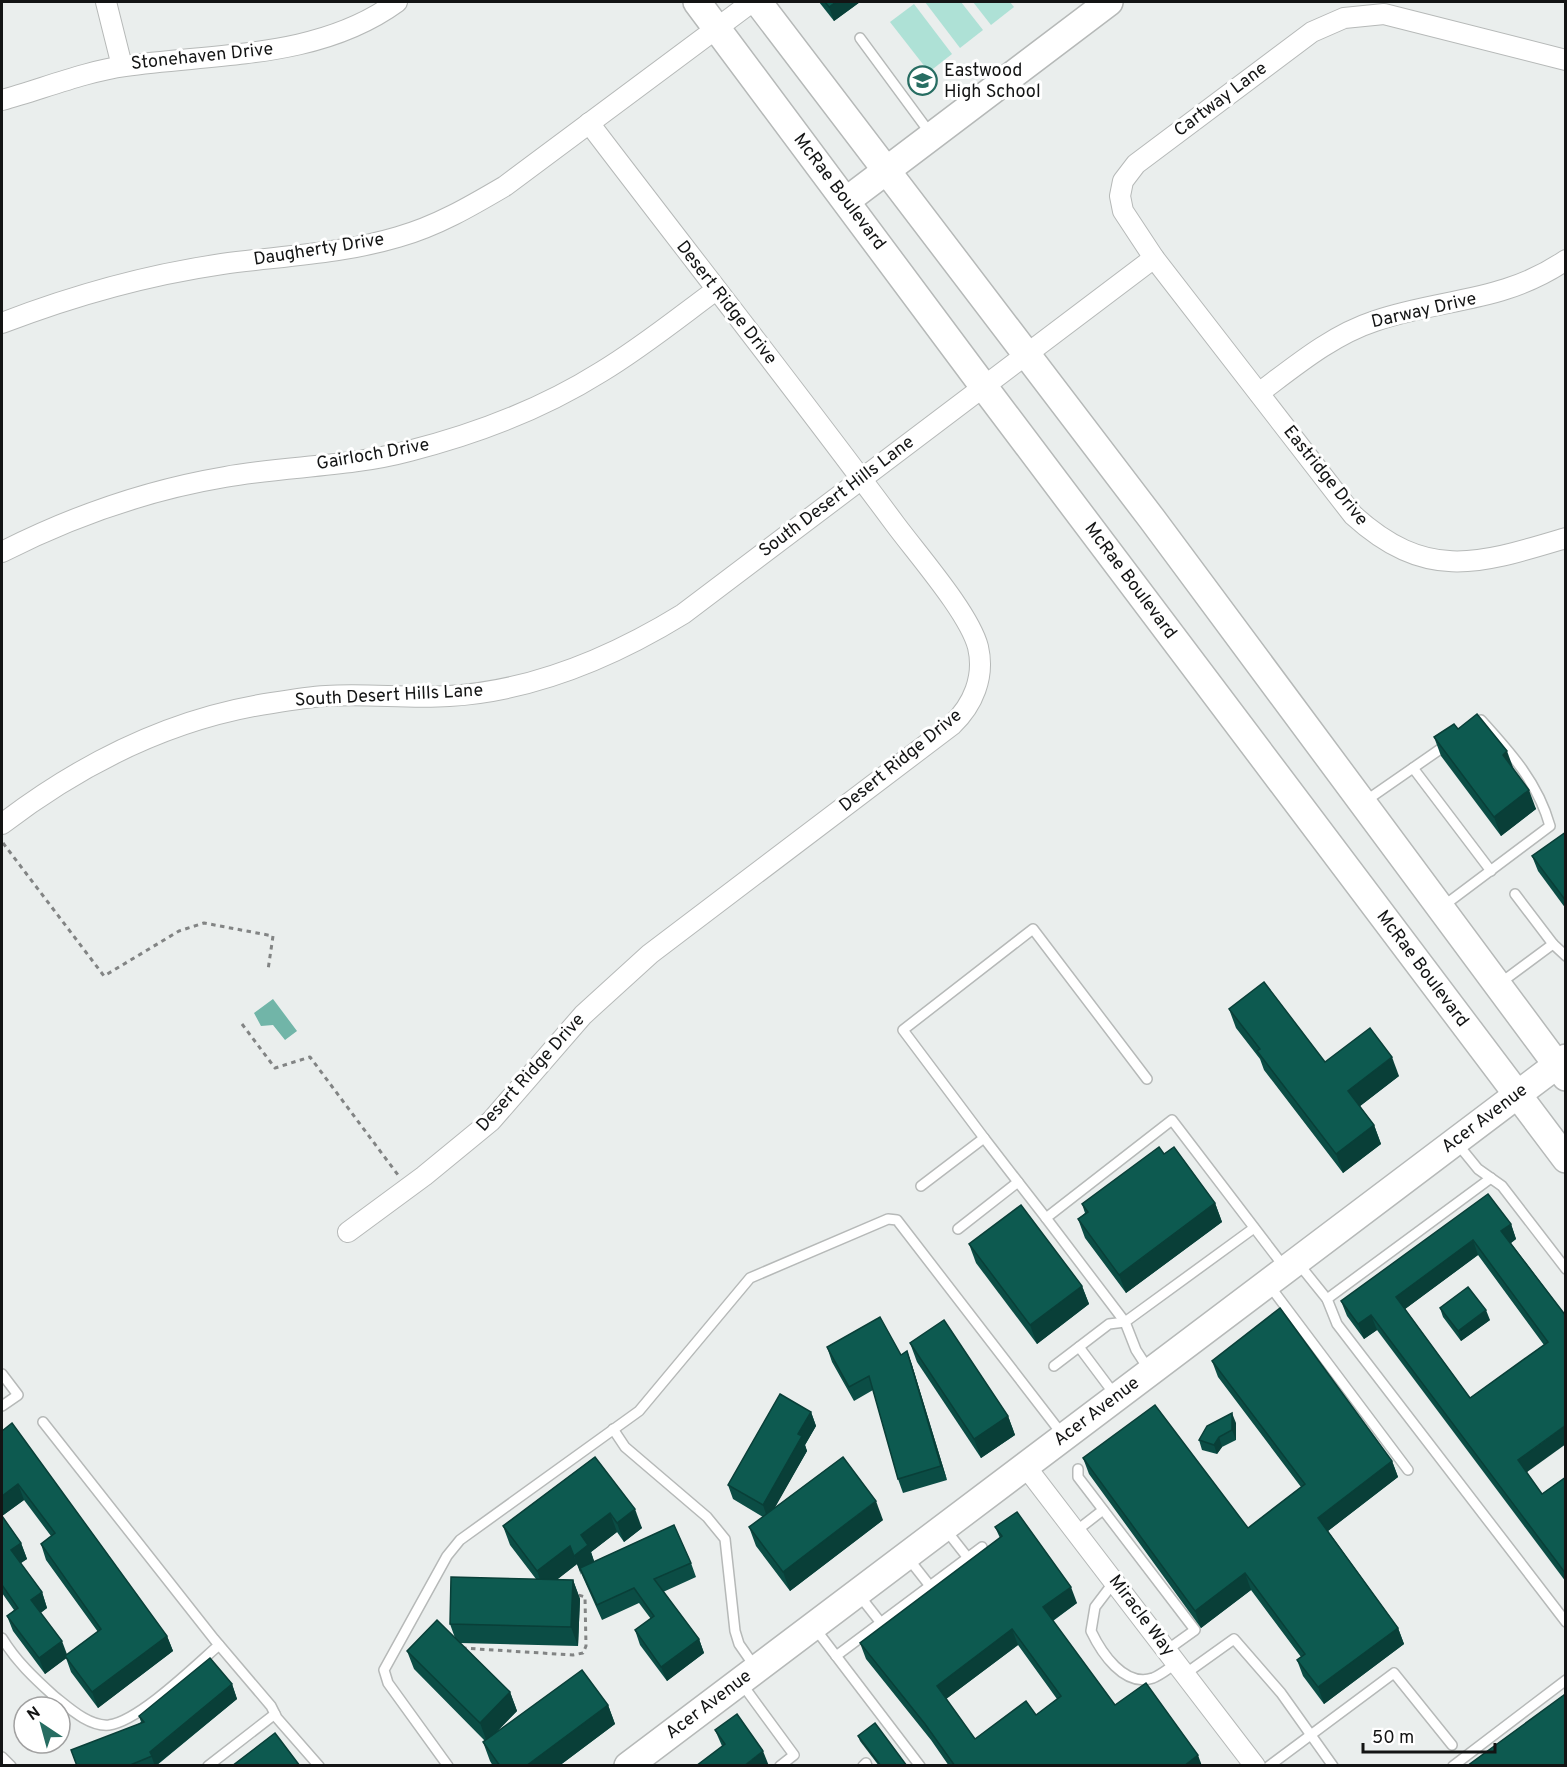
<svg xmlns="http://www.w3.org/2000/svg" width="1567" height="1767" font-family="Overpass,sans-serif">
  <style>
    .green { fill: #aee1d6 }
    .water { fill: #71b5a8 }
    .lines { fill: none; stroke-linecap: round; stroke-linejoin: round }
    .lane-casing { stroke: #b6b9b8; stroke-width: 12 }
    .street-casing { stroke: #b6b9b8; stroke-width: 22 }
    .secondary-casing { stroke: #b6b9b8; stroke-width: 30 }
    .path { stroke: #828484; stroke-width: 3; stroke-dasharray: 4.5 4.5; stroke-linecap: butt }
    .lane { stroke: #fff; stroke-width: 9 }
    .street { stroke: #fff; stroke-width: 20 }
    .secondary { stroke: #fff; stroke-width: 27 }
    .wall { fill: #0b4d45; fill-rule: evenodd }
    .shaded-wall { fill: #093f38 }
    .building { fill: #0d5a50; stroke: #093f38; stroke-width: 1.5; fill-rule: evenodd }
    .labels { text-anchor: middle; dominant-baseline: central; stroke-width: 6; stroke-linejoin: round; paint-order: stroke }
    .street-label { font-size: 18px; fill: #131414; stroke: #fff }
    .poi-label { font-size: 18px; fill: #131414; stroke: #fff; text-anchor: start }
  </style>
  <rect width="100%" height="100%" fill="#eaeeed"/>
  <g class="green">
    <polygon points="925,2 961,2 983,30 960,48"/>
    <polygon points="973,2 1010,2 1014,7 991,25"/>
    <polygon points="914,4 952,54 929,72 890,22"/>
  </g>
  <polygon class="water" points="273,999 297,1031 285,1040 273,1025 261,1026 254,1013"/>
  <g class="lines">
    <defs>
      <g id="lane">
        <polyline points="860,38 930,133"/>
        <polyline points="1413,768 1491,871"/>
        <polyline points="1364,802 1449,743"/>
        <path d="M1442 907 1550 826C1538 783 1511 753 1481 720L1480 722"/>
        <polyline points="1553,944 1566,956"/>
        <polyline points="1499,984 1553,944 1515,894"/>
        <polyline points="984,1138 903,1030 1033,929 1147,1079"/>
        <polyline points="1456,1142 1478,1169 1502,1186 1566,1269"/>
        <polyline points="921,1186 984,1138 1018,1182"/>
        <polyline points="958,1229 1018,1182 1046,1218"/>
        <polyline points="1298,1263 1327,1299 1337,1324 1566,1622"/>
        <polyline points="1269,1285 1408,1470"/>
        <polyline points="1327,1299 1491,1178"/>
        <polyline points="1125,1322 1046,1218 1172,1120 1285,1268"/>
        <polyline points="1079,1347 1115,1395"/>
        <polyline points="1054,1366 1109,1324 1125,1322"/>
        <polyline points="1149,1370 1136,1350 1125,1322 1254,1228"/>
        <polyline points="2,1374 18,1395 2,1406"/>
        <polyline points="43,1422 214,1639 271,1706 277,1718 319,1766"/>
        <polyline points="613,1429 625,1447 707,1517 725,1539 735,1631 739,1644 755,1667"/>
        <polyline points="1078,1469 1078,1477 1195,1630 1167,1650"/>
        <polyline points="946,1530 968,1558"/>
        <polyline points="1076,1531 1103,1510"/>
        <polyline points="908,1558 930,1586"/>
        <path d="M1114 1582 1095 1607 1091 1631C1101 1652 1124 1688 1153 1678 1161 1675 1169 1668 1177 1663"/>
        <polyline points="859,1595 881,1623"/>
        <polyline points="814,1627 920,1766"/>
        <path d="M2 1638C16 1661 34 1678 54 1696 68 1707 89 1727 109 1725 139 1721 195 1666 219 1645"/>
        <polyline points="836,1656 982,1547"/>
        <polyline points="1185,1674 1234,1639 1281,1693 1333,1766"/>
        <polyline points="742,1684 794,1755 780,1766"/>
        <polyline points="2,1757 11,1766"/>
        <polyline points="208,1766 275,1714"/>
        <polyline points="448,1766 388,1683 384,1670 447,1556 460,1540 639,1411 750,1278 888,1219 897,1220 1062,1434"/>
        <polyline points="863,1766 866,1763 867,1766"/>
        <polyline points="1269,1766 1394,1673 1452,1745"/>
        <polyline points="1453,1766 1566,1680"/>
      </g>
      <g id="street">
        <polyline points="106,2 122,66"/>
        <path d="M1566 60 1384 14 1344 18 1312 32 1136 164 1123 181 1120 196 1123 211 1154 258 1353 515C1427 582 1479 564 1566 538"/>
        <path d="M2 100C39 90 87 71 125 66 217 53 319 59 397 2"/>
        <path d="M2 323C72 296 147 275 222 264 281 256 341 254 398 237 437 226 471 206 505 186L752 2"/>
        <path d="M1259 393C1295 366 1332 335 1375 321 1443 298 1503 303 1566 260"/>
        <path d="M2 552C71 517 148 490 225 477 286 466 349 467 409 451 476 434 542 409 601 372 641 348 678 318 716 290"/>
        <path d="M2 824C82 763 171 718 272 703 290 700 308 697 326 696 367 693 408 699 449 696 533 691 613 657 683 614L1154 258"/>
        <path d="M348 1232 424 1176 491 1121 583 1015 650 954 952 725C973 705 985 677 978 647 969 613 918 555 895 524 795 389 691 257 589 123"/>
        <polyline points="1026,1467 1255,1766"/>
      </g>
      <g id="secondary">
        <polyline points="697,2 984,387 1566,1159"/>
        <polyline points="758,2 1152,519 1566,1077"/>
        <polyline points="846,201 1109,2"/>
        <polyline points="628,1766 1566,1058"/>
      </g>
    </defs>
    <use href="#lane" class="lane-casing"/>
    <use href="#street" class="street-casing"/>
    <use href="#secondary" class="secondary-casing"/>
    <g class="path">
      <polyline points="3,843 104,976 179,931 204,923 273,936 268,970"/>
      <polyline points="242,1024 275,1068 310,1057 398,1175"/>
      <polyline points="462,1648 573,1655 583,1653 586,1646 585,1597 575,1594"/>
    </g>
    <use href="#lane" class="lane"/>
    <use href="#street" class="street"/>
    <use href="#secondary" class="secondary"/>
  </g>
  <g class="wall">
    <polygon points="819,2 860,2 834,21"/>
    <polygon points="1458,729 1514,770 1536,809 1501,836 1441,756 1434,737"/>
    <polygon points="1566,832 1566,909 1538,871 1532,856"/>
    <polygon points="1229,1009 1325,1062 1399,1076 1360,1106 1374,1125 1381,1144 1343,1173 1264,1070 1260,1059 1236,1028"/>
    <polygon points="1164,1154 1215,1203 1222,1222 1126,1293 1085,1238 1078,1219 1085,1213 1082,1204"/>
    <path d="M1511 1224 1516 1239 1511 1243 1566 1316 1527 1473 1542 1494 1566 1477V1582L1377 1330 1364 1339 1347 1316 1341 1301ZM1478 1255 1544 1345 1470 1398 1405 1309Z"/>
    <polygon points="969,1244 1082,1286 1089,1304 1037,1344 976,1263"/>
    <polygon points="1440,1308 1490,1320 1461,1341 1443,1317"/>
    <polygon points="910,1343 1008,1416 1015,1435 981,1458 917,1362"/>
    <polygon points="827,1347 901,1355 907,1351 912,1365 947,1480 903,1493 898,1479 873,1390 854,1401 832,1362"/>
    <polygon points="1212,1361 1392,1461 1398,1477 1328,1531 1398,1628 1404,1644 1324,1704 1303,1676 1297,1660 1301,1657 1251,1590 1201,1628 1089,1474 1083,1458 1248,1528 1301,1487 1218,1377"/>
    <polygon points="811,1412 816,1426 805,1445 807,1451 774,1508 883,1520 790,1591 756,1546 749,1527 763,1517 733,1499 728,1485"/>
    <polygon points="1236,1423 1236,1440 1222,1447 1217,1454 1202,1450 1199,1440"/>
    <path d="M2 1431 167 1636 173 1651 98 1708 71 1672 66 1658 45 1674 13 1631 7 1616 14 1610 2 1593ZM24 1500 51 1536 41 1544 46 1560 98 1632 67 1655 40 1613 47 1608 42 1592 20 1563 27 1559 21 1543 2 1516Z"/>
    <polygon points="595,1457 642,1528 624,1542 617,1532 591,1552 594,1561 691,1563 696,1577 663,1592 699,1639 704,1653 667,1681 640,1645 635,1630 651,1619 639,1603 602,1620 577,1564 556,1580 573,1580 580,1599 578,1646 460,1643 510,1692 517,1711 494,1734 608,1705 615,1724 559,1766 493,1766 490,1761 483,1742 485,1741 414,1669 407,1651 455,1638 450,1624 536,1579 510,1545 503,1526"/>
    <path d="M995 1527 1077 1603 1053 1621 1115 1705 1202 1766H949L931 1740 866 1659 860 1643 1000 1538ZM1018 1645 1057 1699 1036 1715 975 1739 946 1699Z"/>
    <polygon points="232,1684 237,1699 156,1766 77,1766 141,1722 139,1716"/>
    <polygon points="715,1730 769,1766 722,1746"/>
    <polygon points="858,1736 907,1766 879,1766 860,1741"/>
  </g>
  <g class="shaded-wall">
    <polygon points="836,2 860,2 834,21 829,7"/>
    <polygon points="1507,751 1514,770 1503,755"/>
    <polygon points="1529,790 1536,809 1501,836 1494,817"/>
    <polygon points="1392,1057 1399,1076 1355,1110 1348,1091"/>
    <polygon points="1374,1125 1381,1144 1343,1173 1336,1154"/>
    <polygon points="1215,1203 1222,1222 1126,1293 1119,1275"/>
    <polygon points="1511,1224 1516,1239 1507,1246 1501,1231"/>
    <polygon points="1473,1240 1478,1255 1401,1312 1396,1297"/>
    <polygon points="1082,1286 1089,1304 1037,1344 1030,1325"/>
    <polygon points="1486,1310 1490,1320 1461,1341 1458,1331"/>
    <polygon points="1371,1315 1377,1330 1364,1339 1358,1324"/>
    <polygon points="907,1351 912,1365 947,1480 941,1466"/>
    <polygon points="811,1412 816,1426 805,1445 807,1451 768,1520 763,1505 798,1434"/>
    <polygon points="1232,1413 1236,1423 1236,1440 1232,1430"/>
    <polygon points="1008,1416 1015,1435 981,1458 974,1439"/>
    <polygon points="1566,1425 1566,1444 1523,1475 1518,1460"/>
    <polygon points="1219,1437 1222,1447 1217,1454 1214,1445"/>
    <polygon points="1392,1461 1398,1477 1324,1534 1318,1518"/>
    <polygon points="18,1484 24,1500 2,1516 2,1496"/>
    <polygon points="876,1501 883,1520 790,1591 783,1572"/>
    <polygon points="635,1509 642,1528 624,1542 617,1523"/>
    <polygon points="610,1513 617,1532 591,1552 595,1564 580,1568 581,1575 574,1556 581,1535"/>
    <polygon points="21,1543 27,1559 17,1566 11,1550"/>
    <polygon points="570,1546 577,1564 544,1590 537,1571"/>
    <polygon points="1245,1573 1251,1590 1201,1628 1195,1611"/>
    <polygon points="573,1580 580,1599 578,1646 571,1627"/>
    <polygon points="1071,1587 1077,1603 1049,1623 1043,1607"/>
    <polygon points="42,1592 47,1608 37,1616 31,1600"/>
    <polygon points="1398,1628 1404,1644 1324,1704 1318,1687"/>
    <polygon points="1012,1629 1018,1645 942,1702 937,1686"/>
    <polygon points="167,1636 173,1651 98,1708 92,1692"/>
    <polygon points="699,1639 704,1653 667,1681 661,1667"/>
    <polygon points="62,1641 68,1657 45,1674 39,1658"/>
    <polygon points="232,1684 237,1699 155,1766 150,1752"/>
    <polygon points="510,1692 517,1711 487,1742 480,1723"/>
    <polygon points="608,1705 615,1724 559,1766 526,1766"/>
    <polygon points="763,1751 769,1766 744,1766"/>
    <polygon points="1198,1755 1202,1766 1184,1766"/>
  </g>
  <g class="building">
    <polygon points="825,2 836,2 829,7"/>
    <polygon points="1477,714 1507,751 1503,755 1529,790 1494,817 1434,737 1454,724 1458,729"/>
    <polygon points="1566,832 1566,901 1532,856"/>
    <polygon points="1264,982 1325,1062 1370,1028 1392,1057 1348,1091 1374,1125 1336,1154 1257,1051 1260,1049 1229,1009"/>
    <polygon points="1159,1147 1164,1154 1174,1147 1215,1203 1119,1275 1078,1219 1088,1212 1082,1204"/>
    <path d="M1488 1194 1511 1224 1501 1231 1566 1316V1425L1518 1460 1542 1494 1566 1477V1574L1371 1315 1358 1324 1341 1301ZM1473 1240 1548 1342 1470 1398 1396 1297Z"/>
    <polygon points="1021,1205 1082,1286 1030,1325 969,1244"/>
    <polygon points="1468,1287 1486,1310 1458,1331 1440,1308"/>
    <polygon points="1280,1308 1392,1461 1318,1518 1398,1628 1318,1687 1297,1660 1305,1654 1245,1573 1195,1611 1083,1458 1155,1405 1248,1528 1305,1484 1212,1361"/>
    <polygon points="880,1317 901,1355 907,1351 941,1466 898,1479 869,1376 849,1387 827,1347"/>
    <polygon points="944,1320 1008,1416 974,1439 910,1343"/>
    <polygon points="780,1394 811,1412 798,1434 802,1436 763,1505 728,1485"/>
    <polygon points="1232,1413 1232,1430 1219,1437 1214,1445 1199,1440 1207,1426"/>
    <polygon points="12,1423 167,1636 92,1692 65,1656 101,1629 41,1544 55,1533 18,1484 2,1496 2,1431"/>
    <polygon points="595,1457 635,1509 617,1523 610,1513 581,1535 588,1545 574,1556 570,1546 537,1571 503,1526"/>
    <polygon points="843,1457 876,1501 783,1572 749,1527"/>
    <path d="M1017 1512 1071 1587 1043 1607 1115 1705 1146 1683 1198 1755 1184 1766H955L925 1724 860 1643 1002 1536 995 1527ZM1012 1629 1061 1696 1036 1715 1026 1701 975 1739 937 1686Z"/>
    <polygon points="2,1516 21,1543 11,1550 42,1592 31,1600 62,1641 39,1658 7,1616 18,1608 2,1585"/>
    <polygon points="674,1525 691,1563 654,1579 699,1639 661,1667 635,1630 654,1616 634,1588 597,1605 580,1568"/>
    <polygon points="451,1577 573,1580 571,1627 450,1624"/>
    <polygon points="437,1620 510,1692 480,1723 407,1651"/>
    <polygon points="210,1658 232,1684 150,1752 152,1756 128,1766 77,1766 71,1750 144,1722 139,1716"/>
    <polygon points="582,1670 608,1705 526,1766 500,1766 483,1742"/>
    <polygon points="1564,1695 1566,1697 1566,1766 1467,1766"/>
    <polygon points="737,1714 763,1751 744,1766 696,1766 725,1744 715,1730"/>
    <polygon points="875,1723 907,1766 881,1766 858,1736"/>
    <polygon points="275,1733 300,1766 232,1766"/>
  </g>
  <defs>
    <symbol id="school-ring" viewBox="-11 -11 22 22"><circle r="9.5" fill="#fff" stroke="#276d62" stroke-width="1.5"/><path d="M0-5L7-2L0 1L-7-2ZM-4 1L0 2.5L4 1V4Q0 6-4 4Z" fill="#276d62"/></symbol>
  </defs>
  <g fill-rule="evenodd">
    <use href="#school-ring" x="906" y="64" width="33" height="33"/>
  </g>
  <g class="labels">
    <g class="street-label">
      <text transform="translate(202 57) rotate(-6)">Stonehaven Drive</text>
      <text transform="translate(1221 100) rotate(-37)">Cartway Lane</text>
      <text transform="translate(839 192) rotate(53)">McRae Boulevard</text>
      <text transform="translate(319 250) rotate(-9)">Daugherty Drive</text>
      <text transform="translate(726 303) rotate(52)">Desert Ridge Drive</text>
      <text transform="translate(1424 311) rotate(-13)">Darway Drive</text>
      <text transform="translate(373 455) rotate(-10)">Gairloch Drive</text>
      <text transform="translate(1325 476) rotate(51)">Eastridge Drive</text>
      <text transform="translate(837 497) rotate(-37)">South Desert Hills Lane</text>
      <text transform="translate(1130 581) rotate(53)">McRae Boulevard</text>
      <text transform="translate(389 696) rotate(-3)">South Desert Hills Lane</text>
      <text transform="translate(901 761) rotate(-39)">Desert Ridge Drive</text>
      <text transform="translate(1422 969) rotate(53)">McRae Boulevard</text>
      <text transform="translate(531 1073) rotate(-48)">Desert Ridge Drive</text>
      <text transform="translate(1485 1119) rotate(-37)">Acer Avenue</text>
      <text transform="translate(1097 1412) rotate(-37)">Acer Avenue</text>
      <text transform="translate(1141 1616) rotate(53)">Miracle Way</text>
      <text transform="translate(709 1705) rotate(-37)">Acer Avenue</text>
    </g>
    <g class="poi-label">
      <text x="944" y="71">Eastwood<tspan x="944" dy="21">High School</tspan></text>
    </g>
  </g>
  <rect width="1567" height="1767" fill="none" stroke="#131414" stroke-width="6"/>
  <g transform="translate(42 1725) rotate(324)"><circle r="28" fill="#ffffff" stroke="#a1a1a1" stroke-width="1.5"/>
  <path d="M0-4.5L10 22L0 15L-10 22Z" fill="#276d62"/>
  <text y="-9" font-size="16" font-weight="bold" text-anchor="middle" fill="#131414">N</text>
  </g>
  <path d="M1363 1743v9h132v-9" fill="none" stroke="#131414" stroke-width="3"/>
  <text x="1372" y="1743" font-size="18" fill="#131414" stroke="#ffffff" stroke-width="4.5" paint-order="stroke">50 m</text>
</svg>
